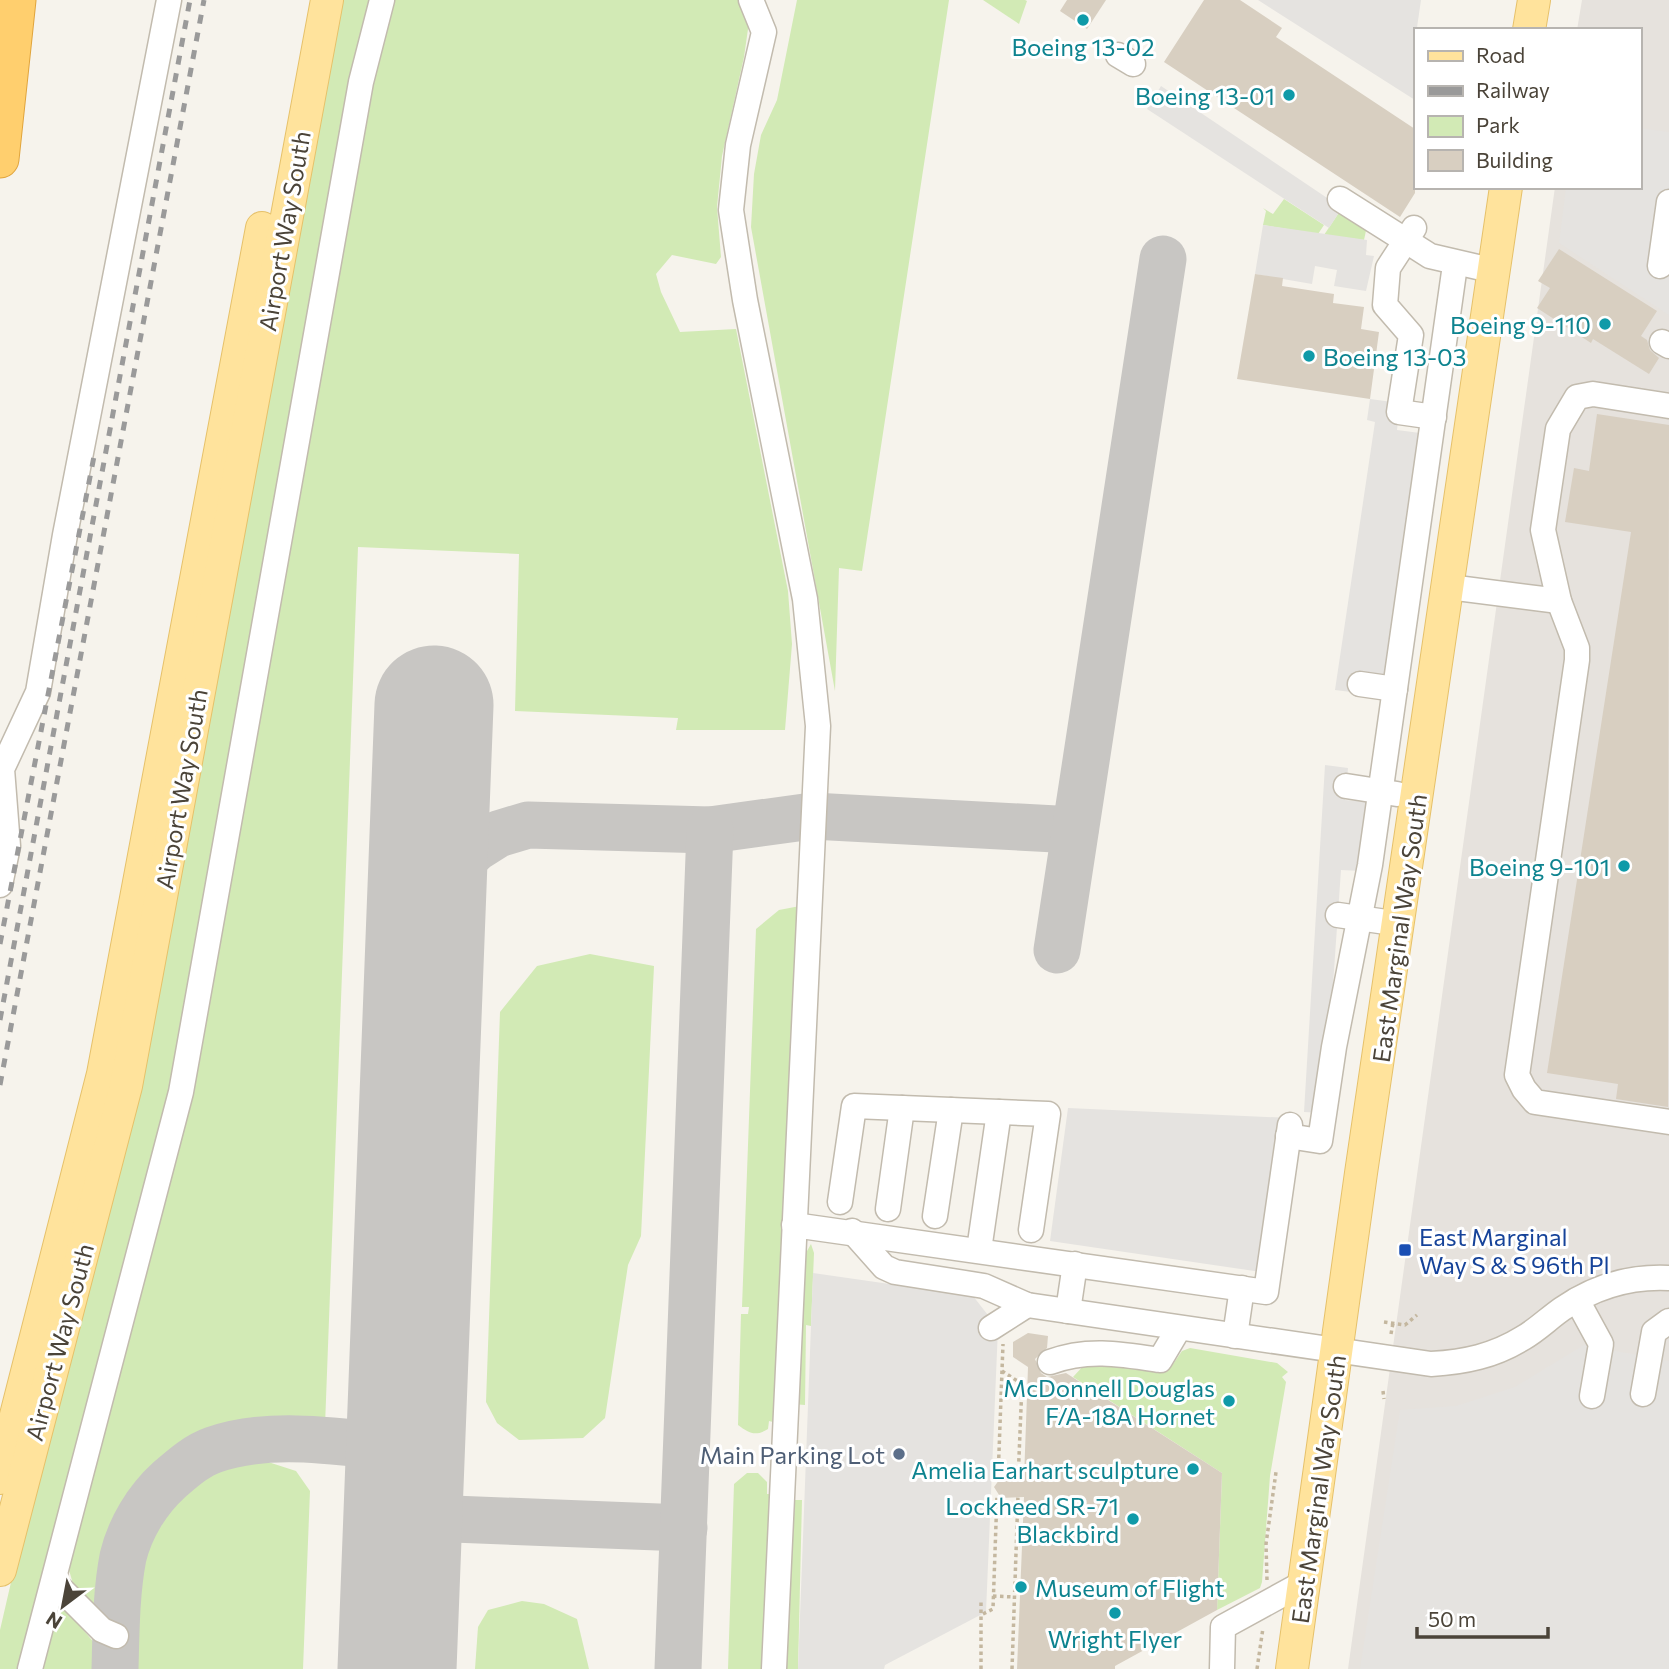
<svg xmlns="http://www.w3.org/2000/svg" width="1669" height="1669" font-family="Commissioner,sans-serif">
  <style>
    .industrial { fill: #e6e2dd }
    .green { fill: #d2eab5 }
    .parking { fill: #e5e3e0 }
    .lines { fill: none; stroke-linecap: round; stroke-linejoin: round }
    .taxiway { stroke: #c8c6c3; stroke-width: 47 }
    .runway { stroke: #c8c6c3; stroke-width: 119 }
    .building { fill: #d8cfc1 }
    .minor-casing { stroke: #c2bbae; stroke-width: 27 }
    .major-casing { stroke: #e6c16a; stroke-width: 34 }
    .highway-casing { stroke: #e0a43c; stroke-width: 39 }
    .path { stroke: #c4b79f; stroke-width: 3.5; stroke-dasharray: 3.5 3.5; stroke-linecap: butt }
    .minor { stroke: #fff; stroke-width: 24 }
    .major { stroke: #ffe39c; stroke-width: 32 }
    .highway { stroke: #ffcf6e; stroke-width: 37 }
    .rail { stroke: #9a9a9a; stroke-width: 5; stroke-dasharray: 9 9; stroke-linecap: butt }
    .culture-dot { fill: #0f9aa8; stroke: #fff; stroke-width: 2.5 }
    .transit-dot { fill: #1a4fb4; stroke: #fff; stroke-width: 2.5 }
    .service-dot { fill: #5c6f8a; stroke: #fff; stroke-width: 2.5 }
    .labels { text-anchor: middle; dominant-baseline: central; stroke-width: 6; stroke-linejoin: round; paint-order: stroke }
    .culture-label { font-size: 24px; fill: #0d838f; stroke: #fff; text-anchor: end }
    .street-label { font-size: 24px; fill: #4b4439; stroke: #fff }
    .transit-label { font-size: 24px; fill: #164399; stroke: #fff; text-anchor: start }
    .service-label { font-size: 24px; fill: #4e5e75; stroke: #fff; text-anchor: end }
  </style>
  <rect width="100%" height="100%" fill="#f6f3ec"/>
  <polygon class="industrial" points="1582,0 1669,0 1669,1669 1348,1669 1555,187 1639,187 1639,30 1577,30"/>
  <g class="green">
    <polygon points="338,0 374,0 171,1102 22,1669 0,1669 0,1630 12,1578 139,1083 200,775 201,745 227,631"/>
    <path d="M391 0H740L749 22 744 57 722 156 717 207 721 257 716 264 672 255 656 274 661 292 680 332 736 329 788 591 792 644 785 730H676L678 718 515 711 519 554 358 547 325 1426C307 1425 285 1421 267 1423 195 1431 126 1482 108 1555 104 1570 105 1587 103 1602L92 1605 73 1584 67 1563 162 1211 358 131Z"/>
    <polygon points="797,0 949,0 862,571 839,568 835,691 751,227 754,174 761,135 777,100"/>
    <polygon points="983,0 1025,0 1027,1 1019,24"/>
    <polygon points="1284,199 1324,225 1318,234 1263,225 1266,211 1263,208 1273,214"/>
    <polygon points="1342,208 1367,226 1364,240 1324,235"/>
    <path d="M800 906 795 933 797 945 773 1422 769 1421 768 1429C755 1437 749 1433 738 1425L741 1314H748L749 1307H742L756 929 779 910Z"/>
    <polygon points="590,954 654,966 641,1236 628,1265 605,1418 583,1438 519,1440 497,1423 486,1402 500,1012 537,966"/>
    <polygon points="811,1244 814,1253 811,1326 806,1325 805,1405 792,1404 798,1267"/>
    <polygon points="1190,1348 1277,1363 1288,1372 1282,1377 1286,1382 1270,1476 1262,1582 1260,1588 1217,1610 1222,1473 1073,1377 1086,1363 1121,1360 1171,1367 1182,1351"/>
    <path d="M240 1461H265L296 1471 310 1491 303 1669H132C136 1563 127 1506 240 1461Z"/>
    <polygon points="747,1473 758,1473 767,1482 767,1494 772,1494 765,1669 728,1669 734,1484"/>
    <polygon points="788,1500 802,1500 798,1669 783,1669"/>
    <polygon points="522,1601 544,1604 577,1619 589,1669 475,1669 478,1627 488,1610"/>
    <polygon points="65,1608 101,1651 100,1669 39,1669 54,1609"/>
  </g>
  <g class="parking">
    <polygon points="1258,0 1421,0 1413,55 1415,100"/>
    <polygon points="1161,86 1342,208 1329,228 1147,109"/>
    <polygon points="1639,128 1669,132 1669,315 1559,243 1566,187 1639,187"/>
    <polygon points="1263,225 1367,240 1366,255 1374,256 1366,291 1334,286 1337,270 1315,266 1312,284 1255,274"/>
    <polygon points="1370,399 1400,403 1397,430 1420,433 1384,687 1359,693 1335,690 1375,422 1367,420"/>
    <polygon points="1325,765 1348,768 1345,800 1367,802 1361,871 1341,870 1324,1113 1304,1112"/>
    <polygon points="1068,1108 1291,1118 1268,1273 1050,1241"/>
    <polygon points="813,1273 973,1296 998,1328 986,1612 885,1665 884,1669 798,1669"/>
    <polygon points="1584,1345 1669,1361 1669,1669 1360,1669 1400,1410 1456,1406 1515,1387"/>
  </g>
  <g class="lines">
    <g class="taxiway">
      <polyline points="425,941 441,886 453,869 476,848 498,834 528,825 710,830 812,816 1075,830"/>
      <polyline points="1057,950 1163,259"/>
      <polyline points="402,1517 684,1528"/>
      <path d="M115 1669C116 1633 116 1593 123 1557 130 1528 147 1500 169 1480 182 1469 196 1456 213 1450 272 1429 343 1443 404 1448"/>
      <polyline points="678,1669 710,830"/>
    </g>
    <polyline class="runway" points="397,1669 434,705"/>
  </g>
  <g class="building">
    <polygon points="1067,0 1106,0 1087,29 1060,11"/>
    <polygon points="1204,0 1240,0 1282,28 1276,37 1415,129 1415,193 1400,217 1164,62"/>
    <polygon points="1559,249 1657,311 1641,336 1647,340 1650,350 1659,358 1649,374 1593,339 1591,343 1537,308 1550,288 1538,281"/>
    <polygon points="1255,274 1283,278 1282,286 1334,294 1333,303 1364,307 1361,329 1379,332 1370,399 1237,379"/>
    <polygon points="1597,414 1669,425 1668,1107 1616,1099 1618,1084 1547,1073 1631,532 1565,522 1574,468 1589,471"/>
    <polygon points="1028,1333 1048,1336 1047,1348 1035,1359 1041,1373 1047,1377 1066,1373 1222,1473 1217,1610 1115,1666 1115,1669 1017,1669 1024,1497 1001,1498 994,1487 1002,1476 1024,1479 1028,1367 1013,1357 1013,1342"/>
  </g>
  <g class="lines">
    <defs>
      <g id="minor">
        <polyline points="751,0 764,32 738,145 731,210 745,300 805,599 818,726 774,1669"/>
        <polyline points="1118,55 1133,64"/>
        <polyline points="1340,199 1430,256 1495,271"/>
        <polyline points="1414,228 1388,268 1385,305 1411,335 1399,412 1434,417"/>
        <polyline points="1660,266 1669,202"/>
        <polyline points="1662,342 1669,346"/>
        <polyline points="1669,406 1593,394 1577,397 1558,429 1543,530 1559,601 1577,648 1577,660 1517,1075 1524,1089 1535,1102 1669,1122"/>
        <polyline points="1449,587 1559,601"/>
        <polyline points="1360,684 1395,689"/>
        <polyline points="1346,786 1397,794"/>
        <polyline points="0,885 8,846 2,769 38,692 65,535 169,0"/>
        <polyline points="1338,915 1400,924"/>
        <polyline points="1288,1136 1320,1141 1334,1047 1370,865 1455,265"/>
        <polyline points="840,1202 854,1106 1048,1114 1031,1230"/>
        <polyline points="888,1209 902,1108"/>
        <polyline points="935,1216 951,1110"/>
        <polyline points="794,1225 1266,1292 1290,1125"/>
        <path d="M852 1231 884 1267 895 1272 984 1286 1027 1305 1431 1364C1465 1362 1494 1356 1523 1338 1537 1330 1549 1318 1562 1309 1594 1287 1630 1276 1669 1278"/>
        <polyline points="979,1250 999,1112"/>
        <polyline points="1577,1300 1601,1344 1592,1396"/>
        <polyline points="1068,1311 1075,1264"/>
        <polyline points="991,1328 1027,1305"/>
        <polyline points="1235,1336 1242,1288"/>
        <path d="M1050 1362C1087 1348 1121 1354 1160 1360L1179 1328"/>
        <polyline points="1643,1394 1654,1332 1669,1321"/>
        <polyline points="54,1582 102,1630 116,1636"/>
        <polyline points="30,1669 181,1092 361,82 382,0"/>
        <polyline points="1222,1669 1223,1627 1305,1582"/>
      </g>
      <g id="major">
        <polyline points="1529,30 1534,0"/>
        <polyline points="0,1478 103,1074 262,228"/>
        <polyline points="0,1570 126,1086 327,0"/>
        <polyline points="1292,1669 1361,1173 1506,187"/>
      </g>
      <polyline id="highway" points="0,159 17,0"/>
    </defs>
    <use href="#minor" class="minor-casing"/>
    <use href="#major" class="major-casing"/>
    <use href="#highway" class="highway-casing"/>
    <g class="path">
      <polyline points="1384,1322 1405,1325 1417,1315"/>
      <polyline points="1391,1334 1393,1323"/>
      <polyline points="1002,1371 1022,1384 1018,1481"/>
      <polyline points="1383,1391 1384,1399"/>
      <polyline points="998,1479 1003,1344"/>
      <polyline points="1267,1580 1266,1544 1276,1472"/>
      <polyline points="993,1596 1014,1597"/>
      <polyline points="983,1614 993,1609 997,1495"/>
      <polyline points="981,1669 981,1602"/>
      <polyline points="1012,1669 1018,1495"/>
      <polyline points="1257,1669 1263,1628"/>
    </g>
    <use href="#minor" class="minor"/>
    <use href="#major" class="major"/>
    <use href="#highway" class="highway"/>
    <g class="rail">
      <polyline points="0,944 95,451"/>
      <polyline points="0,1020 190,0"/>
      <polyline points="0,1085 204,0"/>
    </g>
  </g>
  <g class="culture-dot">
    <circle cx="1083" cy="20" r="7"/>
    <circle cx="1289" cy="95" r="7"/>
    <circle cx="1605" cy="324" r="7"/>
    <circle cx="1309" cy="356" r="7"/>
    <circle cx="1624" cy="866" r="7"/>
    <circle cx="1229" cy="1401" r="7"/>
    <circle cx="1193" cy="1469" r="7"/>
    <circle cx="1133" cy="1519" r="7"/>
    <circle cx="1021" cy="1587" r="7"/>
    <circle cx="1115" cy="1613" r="7"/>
  </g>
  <rect class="transit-dot" x="1398" y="1243" width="14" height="14" rx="3.5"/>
  <circle class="service-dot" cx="899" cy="1454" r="7"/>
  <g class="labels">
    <g class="culture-label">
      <text x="1083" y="46" text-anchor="middle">Boeing 13-02</text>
      <text x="1275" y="95">Boeing 13-01</text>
      <text x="1591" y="324">Boeing 9-110</text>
      <text x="1323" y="356" text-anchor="start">Boeing 13-03</text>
      <text x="1610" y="866">Boeing 9-101</text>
      <text x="1215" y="1387">McDonnell Douglas<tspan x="1215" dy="28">F/A-18A Hornet</tspan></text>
      <text x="1179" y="1469">Amelia Earhart sculpture</text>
      <text x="1119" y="1505">Lockheed SR-71<tspan x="1119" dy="28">Blackbird</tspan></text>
      <text x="1035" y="1587" text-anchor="start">Museum of Flight</text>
      <text x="1115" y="1638" text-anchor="middle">Wright Flyer</text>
    </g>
    <g class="street-label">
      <text transform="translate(284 231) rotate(-80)">Airport Way South</text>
      <text transform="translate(181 789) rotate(-80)">Airport Way South</text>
      <text transform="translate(1399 928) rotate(-82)">East Marginal Way South</text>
      <text transform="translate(59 1342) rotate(-75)">Airport Way South</text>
      <text transform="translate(1318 1489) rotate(-82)">East Marginal Way South</text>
    </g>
    <g class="transit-label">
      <text x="1419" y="1236">East Marginal<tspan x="1419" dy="28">Way S &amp; S 96th Pl</tspan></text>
    </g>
    <g class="service-label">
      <text x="885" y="1454">Main Parking Lot</text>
    </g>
  </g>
  <rect x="1414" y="28" width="228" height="161" fill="#ffffff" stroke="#b7b4b0" stroke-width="2"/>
  <rect x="1428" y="51" width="35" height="10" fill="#ffe39c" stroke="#b7b4b0" stroke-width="2"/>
  <text x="1476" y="63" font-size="21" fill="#4b4439">Road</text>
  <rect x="1428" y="86" width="35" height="10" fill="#9a9a9a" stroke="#b7b4b0" stroke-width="2"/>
  <text x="1476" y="98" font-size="21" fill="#4b4439">Railway</text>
  <rect x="1428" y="116" width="35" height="21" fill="#d2eab5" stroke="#b7b4b0" stroke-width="2"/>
  <text x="1476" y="133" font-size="21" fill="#4b4439">Park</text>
  <rect x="1428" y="150" width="35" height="21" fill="#d8cfc1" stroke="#b7b4b0" stroke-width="2"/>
  <text x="1476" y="168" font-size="21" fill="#4b4439">Building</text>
  <g transform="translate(63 1606) rotate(212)" stroke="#ffffff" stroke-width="5" paint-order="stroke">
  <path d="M0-5L12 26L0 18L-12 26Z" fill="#4b4439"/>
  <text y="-10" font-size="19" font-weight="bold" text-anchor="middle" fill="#4b4439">N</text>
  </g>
  <path d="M1417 1627v10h131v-10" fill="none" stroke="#4b4439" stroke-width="3.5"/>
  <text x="1428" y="1627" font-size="21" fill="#4b4439" stroke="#ffffff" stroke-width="5" paint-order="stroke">50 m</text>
</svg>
